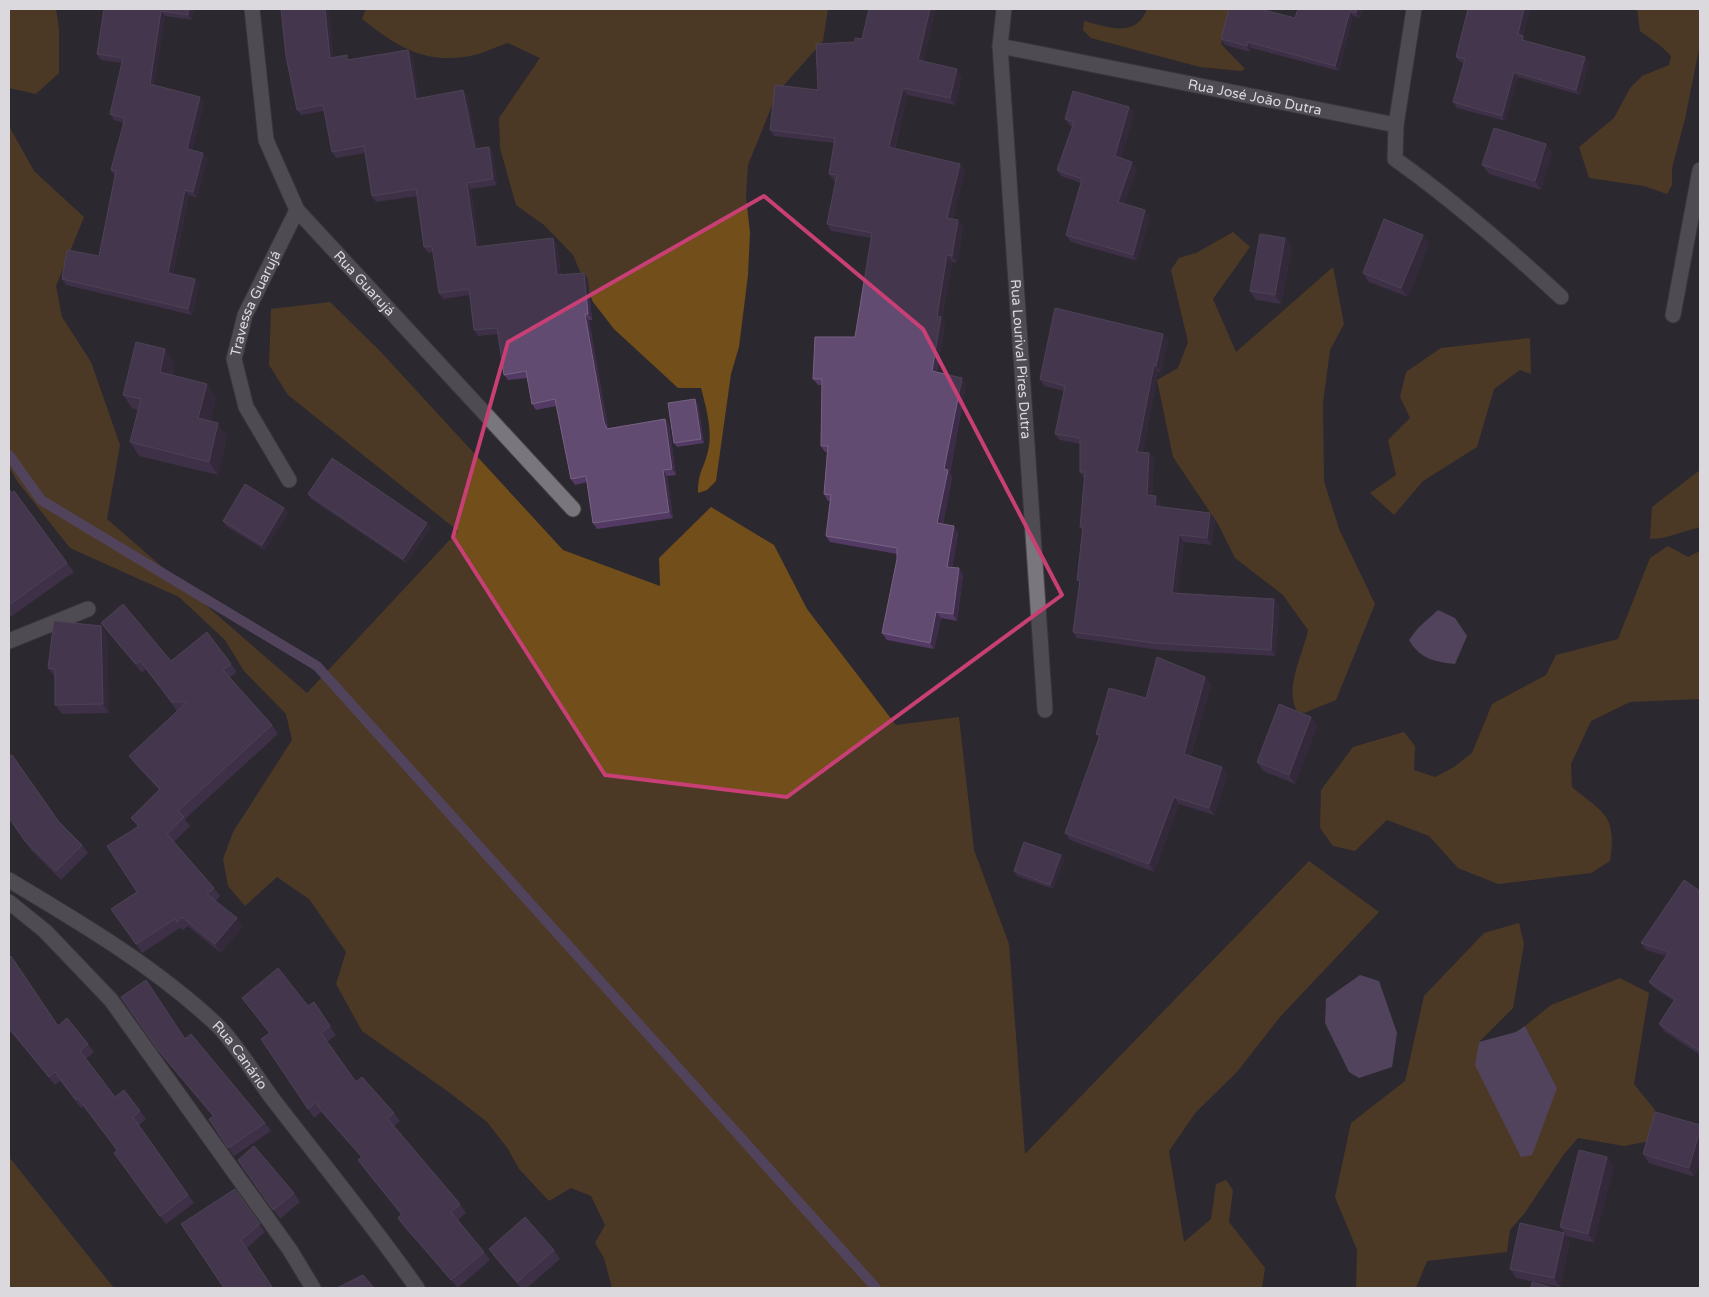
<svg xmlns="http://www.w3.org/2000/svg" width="1709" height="1297" font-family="'Varela Round',sans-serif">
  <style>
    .forest { fill: #714e1a }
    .water { fill: #816596 }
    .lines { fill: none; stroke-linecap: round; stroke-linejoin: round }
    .stream { stroke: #816596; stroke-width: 10 }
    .minor-casing { stroke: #49454b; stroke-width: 17 }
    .minor { stroke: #7a767e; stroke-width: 15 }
    .wall { fill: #533a64 }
    .shaded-wall { fill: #3d2c49 }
    .building { fill: #624b71; stroke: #756182 }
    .marked { fill: none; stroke: #c73f75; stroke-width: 4; stroke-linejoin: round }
    .labels { text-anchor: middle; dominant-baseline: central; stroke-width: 4; stroke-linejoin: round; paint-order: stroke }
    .street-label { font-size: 14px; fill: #dcd9de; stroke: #2c282f }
  </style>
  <rect width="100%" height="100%" fill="#2c282f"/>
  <g class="forest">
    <polygon points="9,9 56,9 59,29 59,73 36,94 9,88"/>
    <path d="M366 9H828L823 41 777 93 748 165 746 196 750 233 748 275 739 347 731 374 716 481 707 490 698 493C698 471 704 469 708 451 713 431 706 407 701 388H678L614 329 593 302 573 255 544 225 516 205 500 148 499 118 540 58 508 43C494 47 478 56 464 57 421 63 394 44 362 19Z"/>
    <path d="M1147 9H1231L1221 44 1245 69 1241 71 1200 67 1091 38 1083 30 1084 21C1109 27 1135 39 1147 9Z"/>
    <polygon points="1637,9 1700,9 1700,44 1685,119 1672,168 1672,185 1667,194 1644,186 1589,178 1579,147 1614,118 1630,88 1642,76 1669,65 1671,56 1662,47 1640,31"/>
    <polygon points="9,126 34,171 84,217 56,286 62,317 91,362 120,445 107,519 307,693 458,531 288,395 269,365 271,309 330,302 380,351 563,550 660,586 659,558 711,507 774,545 807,609 896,725 959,717 974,850 1009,944 1025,1154 1309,861 1379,912 1280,1017 1237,1072 1196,1112 1169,1151 1184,1242 1211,1219 1216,1184 1226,1180 1233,1190 1229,1222 1265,1268 1262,1288 612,1288 604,1258 595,1243 605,1225 591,1196 571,1188 549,1201 519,1169 508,1149 487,1122 450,1093 362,1031 336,984 346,952 309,899 277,877 245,906 228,886 223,859 233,832 292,740 286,714 244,671 225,640 179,597 70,548 17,481 9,467"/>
    <path d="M1233 232 1250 247 1213 299 1236 352 1333 267 1344 324 1330 350 1323 403 1324 481 1339 529 1375 604 1336 700 1304 713 1297 711C1284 689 1303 654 1308 630L1283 595 1235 558 1218 524 1173 457 1157 380 1178 368 1188 342 1171 270 1179 258 1196 253Z"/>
    <polygon points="1530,338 1531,374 1520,370 1494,389 1477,447 1423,481 1394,515 1370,493 1396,475 1388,440 1410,418 1400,397 1406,372 1441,348"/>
    <polygon points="1700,470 1700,527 1663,538 1650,539 1652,507"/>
    <path d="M1668 546 1688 557 1700 551V699L1630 702 1591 721 1571 764 1572 787C1604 814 1617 814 1610 861L1591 873 1498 884 1458 868 1429 836 1387 820 1355 851 1333 846 1320 828 1321 790 1353 747 1404 732 1415 746 1414 770 1435 777 1454 767 1472 753 1492 704 1546 675 1556 655 1618 639 1650 558Z"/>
    <polygon points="1519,923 1524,944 1513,1008 1479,1042 1476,1065 1557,1088 1525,1026 1551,1005 1620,978 1649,993 1634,1084 1655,1110 1650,1141 1624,1146 1578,1138 1564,1154 1524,1214 1510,1230 1507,1252 1427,1261 1416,1288 1356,1288 1357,1250 1335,1197 1351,1123 1405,1081 1424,996 1484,933"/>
    <polygon points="9,1157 114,1288 9,1288"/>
  </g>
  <g class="water">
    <path d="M1438 610 1455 618 1467 636 1455 664C1435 662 1420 659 1409 640L1418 628Z"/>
    <polygon points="1360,975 1379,981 1397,1033 1392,1067 1359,1078 1349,1072 1325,1023 1326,999"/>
    <polygon points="1525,1026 1557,1088 1532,1155 1521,1157 1475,1065 1479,1042 1516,1032"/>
  </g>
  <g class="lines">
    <polyline class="stream" points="9,455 41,500 317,666 876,1288"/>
    <defs>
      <g id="minor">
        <path id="s1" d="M252 9 266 140 297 210 573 509"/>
        <path id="s2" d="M1004 9 1000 46 1045 710"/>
        <path id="s3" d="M1000 46 1396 125 1414 9"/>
        <path d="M1396 125 1395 159C1454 201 1508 248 1561 297"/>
        <polyline points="1673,315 1700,170"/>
        <path id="s4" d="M289 480 246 407 234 359 245 315 297 210"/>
        <polyline points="9,641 88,609"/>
        <path id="s5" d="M9 880C81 923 154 966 216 1024 237 1044 257 1079 275 1102 323 1164 372 1224 417 1288"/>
        <polyline points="9,902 45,931 111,1000 290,1250 313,1288"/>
      </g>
    </defs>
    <use href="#minor" class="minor-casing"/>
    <use href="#minor" class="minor"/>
  </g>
  <g class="wall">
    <polygon points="104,9 194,9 192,20 165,16 154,85 204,102 192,150 203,153 207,159 197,198 189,195 173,274 195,279 199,285 192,315 66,285 62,279 99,256 115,176 111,170 124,123 114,120 110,114 122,63 101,60 97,54"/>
    <polygon points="1363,9 1360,18 1353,16 1339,71 1251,48 1250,52 1225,45 1221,39 1295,18"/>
    <polygon points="1468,9 1530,9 1523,35 1527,41 1589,62 1580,95 1518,77 1505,121 1457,108 1453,102 1464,63 1460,62 1456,57"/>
    <polygon points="862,39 962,76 955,105 907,95 895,149 960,164 965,170 953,219 963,227 957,263 952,262 942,319 945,323 937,372 966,384 950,473 952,477 943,524 958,533 952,568 963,575 957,621 941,618 934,649 887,640 882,633 897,559 897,554 830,542 826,536 830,501 828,501 824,494 827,452 825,452 821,446 822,385 818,385 813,379 855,337 871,238 831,231 827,224 836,181 834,181 829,174 834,143 774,136 770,130 818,90 855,42"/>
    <polygon points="408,50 412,56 419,98 463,90 467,95 477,148 489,147 493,153 497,185 471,189 479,246 553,238 557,244 561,275 584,273 588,279 592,320 589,320 608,428 665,419 669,425 676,475 667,476 673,518 597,529 593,523 587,482 575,485 571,479 556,406 536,410 532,404 527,378 508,380 504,375 498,334 478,336 474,330 470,295 443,299 439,293 433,252 428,253 424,247 417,196 376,202 372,196 365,153 336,158 332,152 324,111 301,115 297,110 334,57 350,60"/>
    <polygon points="1129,107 1134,114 1121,158 1137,169 1124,204 1150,217 1137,261 1071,242 1066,235 1081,183 1061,176 1057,170 1072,127 1070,126 1065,119"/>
    <polygon points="1546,144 1552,153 1541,190 1489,174 1482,165"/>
    <polygon points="1285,238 1292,247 1281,304 1256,300 1250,291"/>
    <polygon points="1429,244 1408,297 1369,282 1363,273"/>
    <polygon points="1168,340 1161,372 1158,372 1143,452 1149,453 1154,459 1152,495 1160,502 1160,507 1215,520 1212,545 1184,542 1177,594 1279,605 1276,656 1159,650 1077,638 1073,632 1080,583 1077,580 1082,530 1080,527 1084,478 1080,472 1080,444 1060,440 1055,434 1064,391 1044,386 1040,379"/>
    <polygon points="165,349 174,363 172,375 216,398 210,421 227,436 218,475 139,456 130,442 138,410 132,408 123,395"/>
    <polygon points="698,404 704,443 677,447 674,443"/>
    <polygon points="9,489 74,572 9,618"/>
    <polygon points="308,494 431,527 406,563 311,499"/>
    <polygon points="284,508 288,513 265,550 226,526 223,521"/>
    <polygon points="101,623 171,661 231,664 237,672 229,678 272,725 278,734 185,819 190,826 174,842 214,888 220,896 216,901 243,926 221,953 188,926 183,930 180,928 142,953 111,909 137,892 138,827 131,818 159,790 135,764 129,756 177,711 146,669 142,673 107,631"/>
    <polygon points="107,635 109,713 62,714 55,705 55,677 48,668"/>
    <polygon points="1211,684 1191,756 1228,774 1214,815 1179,804 1154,872 1070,840 1065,833 1099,738 1096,734 1146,698"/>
    <polygon points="1311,717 1317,726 1295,784 1263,771 1257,762"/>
    <polygon points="9,818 59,822 82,845 88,853 61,880 31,850"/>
    <polygon points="1061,855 1064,859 1053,889 1017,876 1014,871"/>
    <polygon points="1700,891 1700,1055 1664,1031 1659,1024 1674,1001 1654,988 1649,982 1666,956 1646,950 1641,943"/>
    <polygon points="9,958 58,1026 88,1044 94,1052 86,1059 115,1097 140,1111 146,1119 139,1125 194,1203 166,1224 114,1153 117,1150 83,1106 81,1108 60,1081 55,1085 9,1030"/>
    <polygon points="121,997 186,1039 265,1123 271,1131 234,1156 209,1119 213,1117 164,1058"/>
    <polygon points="242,998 308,1006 314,1002 336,1035 327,1042 356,1082 394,1113 400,1121 394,1126 460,1204 466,1213 458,1220 484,1252 490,1260 458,1288 404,1227 398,1218 401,1215 364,1169 358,1160 361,1157 321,1112 314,1118 261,1039 269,1033"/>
    <polygon points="1655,1112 1695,1177 1649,1163 1643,1154"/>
    <polygon points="238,1160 294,1193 300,1202 280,1219"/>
    <polygon points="1614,1166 1594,1243 1566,1236 1560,1227"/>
    <polygon points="235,1189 265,1232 247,1248 273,1288 224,1288"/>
    <polygon points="1564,1233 1570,1242 1560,1287 1516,1278 1510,1269"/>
    <polygon points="489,1249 554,1250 560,1259 527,1288 521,1288 495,1258"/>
  </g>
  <g class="shaded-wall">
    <polygon points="189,9 194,9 192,20 188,15"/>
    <polygon points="325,9 329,9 334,64 330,58"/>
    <polygon points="930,9 936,9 922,67 918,60"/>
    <polygon points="1357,9 1363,9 1360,18 1356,13"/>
    <polygon points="1524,9 1530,9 1521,40 1518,34"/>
    <polygon points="161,11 165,16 154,89 150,84"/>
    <polygon points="1350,11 1353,16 1339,71 1335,66"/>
    <polygon points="1523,36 1527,41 1522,40"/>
    <polygon points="1248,42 1251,48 1250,52 1247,46"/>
    <polygon points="408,50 412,56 420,104 416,99"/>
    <polygon points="1585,57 1589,62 1580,95 1576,90"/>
    <polygon points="957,69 962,76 955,105 950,98"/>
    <polygon points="1514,72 1518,77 1505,121 1502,116"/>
    <polygon points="903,88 907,95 893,154 889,147"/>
    <polygon points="463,90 467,95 479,155 475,149"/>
    <polygon points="200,97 204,102 191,154 187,149"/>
    <polygon points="1129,107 1134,114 1120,163 1115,156"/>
    <polygon points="1546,144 1552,153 1541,190 1535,181"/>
    <polygon points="489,147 493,153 497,185 493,179"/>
    <polygon points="203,153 207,159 197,198 193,192"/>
    <polygon points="1132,162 1137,169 1122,209 1118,202"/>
    <polygon points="960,164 965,170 952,225 947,218"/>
    <polygon points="467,183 471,189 480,253 476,247"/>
    <polygon points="185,190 189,195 172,278 168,273"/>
    <polygon points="1145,210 1150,217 1137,261 1133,255"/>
    <polygon points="958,220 963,227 957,263 952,256"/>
    <polygon points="1423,235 1429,244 1408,297 1401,288"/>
    <polygon points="553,238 557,244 561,281 557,275"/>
    <polygon points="1285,238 1292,247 1281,304 1275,295"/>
    <polygon points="947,255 952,262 942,319 945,323 936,377 932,371 937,316"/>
    <polygon points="584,273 588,279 592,320 588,314"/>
    <polygon points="195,279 199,285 192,315 188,309"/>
    <polygon points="585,314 589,320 608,428 611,435 607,429 604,422"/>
    <polygon points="1163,334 1168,340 1161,372 1156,366"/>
    <polygon points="165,349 174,363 169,385 160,372"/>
    <polygon points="1154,365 1158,372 1142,459 1137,452"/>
    <polygon points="962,378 966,384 950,473 952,477 942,530 937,523 944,469"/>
    <polygon points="207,384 216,398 207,431 198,418"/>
    <polygon points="695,399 698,404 704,443 701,439"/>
    <polygon points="665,419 669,425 676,475 672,469"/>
    <polygon points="218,423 227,436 218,475 209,462"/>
    <polygon points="1149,453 1154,459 1152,501 1147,495"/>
    <polygon points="663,470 667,476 673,518 669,512"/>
    <polygon points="1156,496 1160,502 1159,513 1155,506"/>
    <polygon points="284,508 288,513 265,550 262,545"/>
    <polygon points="1210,513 1215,520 1212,545 1207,538"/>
    <polygon points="427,523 431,527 406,563 403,559"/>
    <polygon points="954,526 958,533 951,573 947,567"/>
    <polygon points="1179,535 1184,542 1177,600 1172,593"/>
    <polygon points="959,568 963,575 957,621 953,614"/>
    <polygon points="1274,599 1279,605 1276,656 1271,650"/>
    <polygon points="936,612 941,618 934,649 930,643"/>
    <polygon points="101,626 107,635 109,713 103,704"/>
    <polygon points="1205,677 1211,684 1189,762 1184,754"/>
    <polygon points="1311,717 1317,726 1295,784 1289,775"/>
    <polygon points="1222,767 1228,774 1214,815 1209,808"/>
    <polygon points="1174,797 1179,804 1154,872 1149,864"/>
    <polygon points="1061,855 1064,859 1053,889 1050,885"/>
    <polygon points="237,918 243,926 221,953 215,944"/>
    <polygon points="1700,1130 1700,1160 1695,1177 1689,1168"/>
    <polygon points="1607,1157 1614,1166 1594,1243 1588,1234"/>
    <polygon points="1564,1233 1570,1242 1560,1287 1554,1278"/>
  </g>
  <g class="building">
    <polygon points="104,9 189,9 188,15 161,11 150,84 200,97 187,149 203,153 193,192 185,190 168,273 195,279 188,309 62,279 67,250 99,256 116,171 111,170 125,118 110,114 123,58 97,54"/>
    <polygon points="281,9 325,9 330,58 347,55 347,60 408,50 416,99 463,90 475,149 489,147 493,179 467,183 476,247 553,238 557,275 584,273 588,314 585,314 604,422 607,429 665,419 672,469 663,470 669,512 593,523 586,476 571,479 555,399 532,404 526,371 504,375 497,328 474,330 469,289 439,293 432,246 424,247 416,189 372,196 364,146 332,152 323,105 297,110 286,56"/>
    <polygon points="869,9 930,9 918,60 957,69 950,98 903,88 889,147 960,164 947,218 958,220 952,256 947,255 937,316 941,317 932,371 962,378 944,469 948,470 937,523 954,526 947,567 959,568 953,614 936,612 930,643 882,633 897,559 897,548 826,536 831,495 824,494 828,446 821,446 822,379 813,379 815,337 855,337 872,233 827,224 837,175 829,174 835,138 770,130 775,85 818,90 816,44 855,42 855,38 862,39"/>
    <polygon points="1229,9 1260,9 1295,18 1298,9 1357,9 1356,13 1350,11 1335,66 1248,42 1247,46 1221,39"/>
    <polygon points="1468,9 1524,9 1518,34 1523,36 1522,40 1585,57 1576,90 1514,72 1502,116 1453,102 1465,59 1456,57"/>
    <polygon points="1073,91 1129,107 1115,156 1132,162 1118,202 1145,210 1133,255 1066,235 1082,179 1057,170 1074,122 1065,119"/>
    <polygon points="1494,128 1546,144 1535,181 1482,165"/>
    <polygon points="1384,219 1423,235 1401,288 1363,273"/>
    <polygon points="1260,234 1285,238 1275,295 1250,291"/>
    <polygon points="1055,308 1163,334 1156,366 1154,365 1137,452 1149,453 1147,495 1156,496 1155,506 1210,513 1207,538 1179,535 1172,593 1274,599 1271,650 1154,643 1073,632 1080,580 1077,580 1083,527 1080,527 1085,472 1080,472 1080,438 1055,434 1065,386 1040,379"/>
    <polygon points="136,342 165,349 160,372 207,384 198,418 218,423 209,462 130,442 141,399 123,395"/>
    <polygon points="695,399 701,439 674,443 668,403"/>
    <polygon points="332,458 427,523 403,559 308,494"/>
    <polygon points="245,484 284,508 262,545 223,521"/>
    <polygon points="9,489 12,493 14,491 67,563 9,605"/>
    <polygon points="123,604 171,661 207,632 231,664 223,670 272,725 178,811 184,817 167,834 214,888 207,894 237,918 215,944 182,917 177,922 175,919 136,944 111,909 137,892 107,846 139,826 131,818 160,789 129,756 187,702 172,702 140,661 136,664 101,623"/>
    <polygon points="54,621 101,626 103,704 55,705 55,669 48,668"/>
    <polygon points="1157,657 1205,677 1184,754 1222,767 1209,808 1174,797 1149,864 1065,833 1100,735 1096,734 1109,688 1146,698"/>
    <polygon points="1279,704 1311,717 1289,775 1257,762"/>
    <polygon points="12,755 59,822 82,845 56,871 25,841 9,818 9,757"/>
    <polygon points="1024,842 1061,855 1050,885 1014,871"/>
    <polygon points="1684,880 1700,891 1700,1051 1659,1024 1675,999 1649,982 1669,952 1641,943"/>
    <polygon points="11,956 58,1026 67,1018 88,1044 80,1051 115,1097 124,1090 140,1111 133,1117 188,1195 160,1216 114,1153 117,1150 78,1098 76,1100 55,1072 49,1077 9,1028 9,958"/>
    <polygon points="278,968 308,1006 314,1002 330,1026 321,1033 356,1082 362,1077 394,1113 387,1118 460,1204 451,1212 484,1252 451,1280 398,1218 402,1214 358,1160 362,1157 315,1103 308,1109 261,1039 270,1033 242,998"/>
    <polygon points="146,980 185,1039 191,1034 265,1123 228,1148 209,1119 214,1116 158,1050 121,997"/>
    <polygon points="1655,1112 1700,1125 1700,1130 1689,1168 1643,1154"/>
    <polygon points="254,1146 294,1193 273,1210 238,1160"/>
    <polygon points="1579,1150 1607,1157 1588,1234 1560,1227"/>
    <polygon points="235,1189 260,1224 241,1240 272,1287 270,1288 224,1288 181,1224"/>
    <polygon points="525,1217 554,1250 517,1282 489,1249"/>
    <polygon points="1520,1223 1564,1233 1554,1278 1510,1269"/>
    <polygon points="363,1275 374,1288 337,1288"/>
    <polygon points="1532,1282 1554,1288 1531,1288"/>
  </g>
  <path d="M0 0H1709V1297H0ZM764 196 923 329 1062 595 787 797 605 775 453 537 508 342Z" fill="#2c282f" fill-opacity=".55" fill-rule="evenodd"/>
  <path class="marked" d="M764 196 923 329 1062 595 787 797 605 775 453 537 508 342Z"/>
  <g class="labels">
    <g class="street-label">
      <text stroke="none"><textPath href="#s3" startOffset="260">Rua José João Dutra</textPath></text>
      <text stroke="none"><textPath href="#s1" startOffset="308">Rua Guarujá</textPath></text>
      <text stroke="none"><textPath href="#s4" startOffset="194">Travessa Guarujá</textPath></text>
      <text stroke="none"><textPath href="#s2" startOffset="351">Rua Lourival Pires Dutra</textPath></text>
      <text stroke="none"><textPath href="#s5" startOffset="292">Rua Canário</textPath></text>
    </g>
  </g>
  <rect width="1709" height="1297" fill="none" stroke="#dcd9de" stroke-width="20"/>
</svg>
